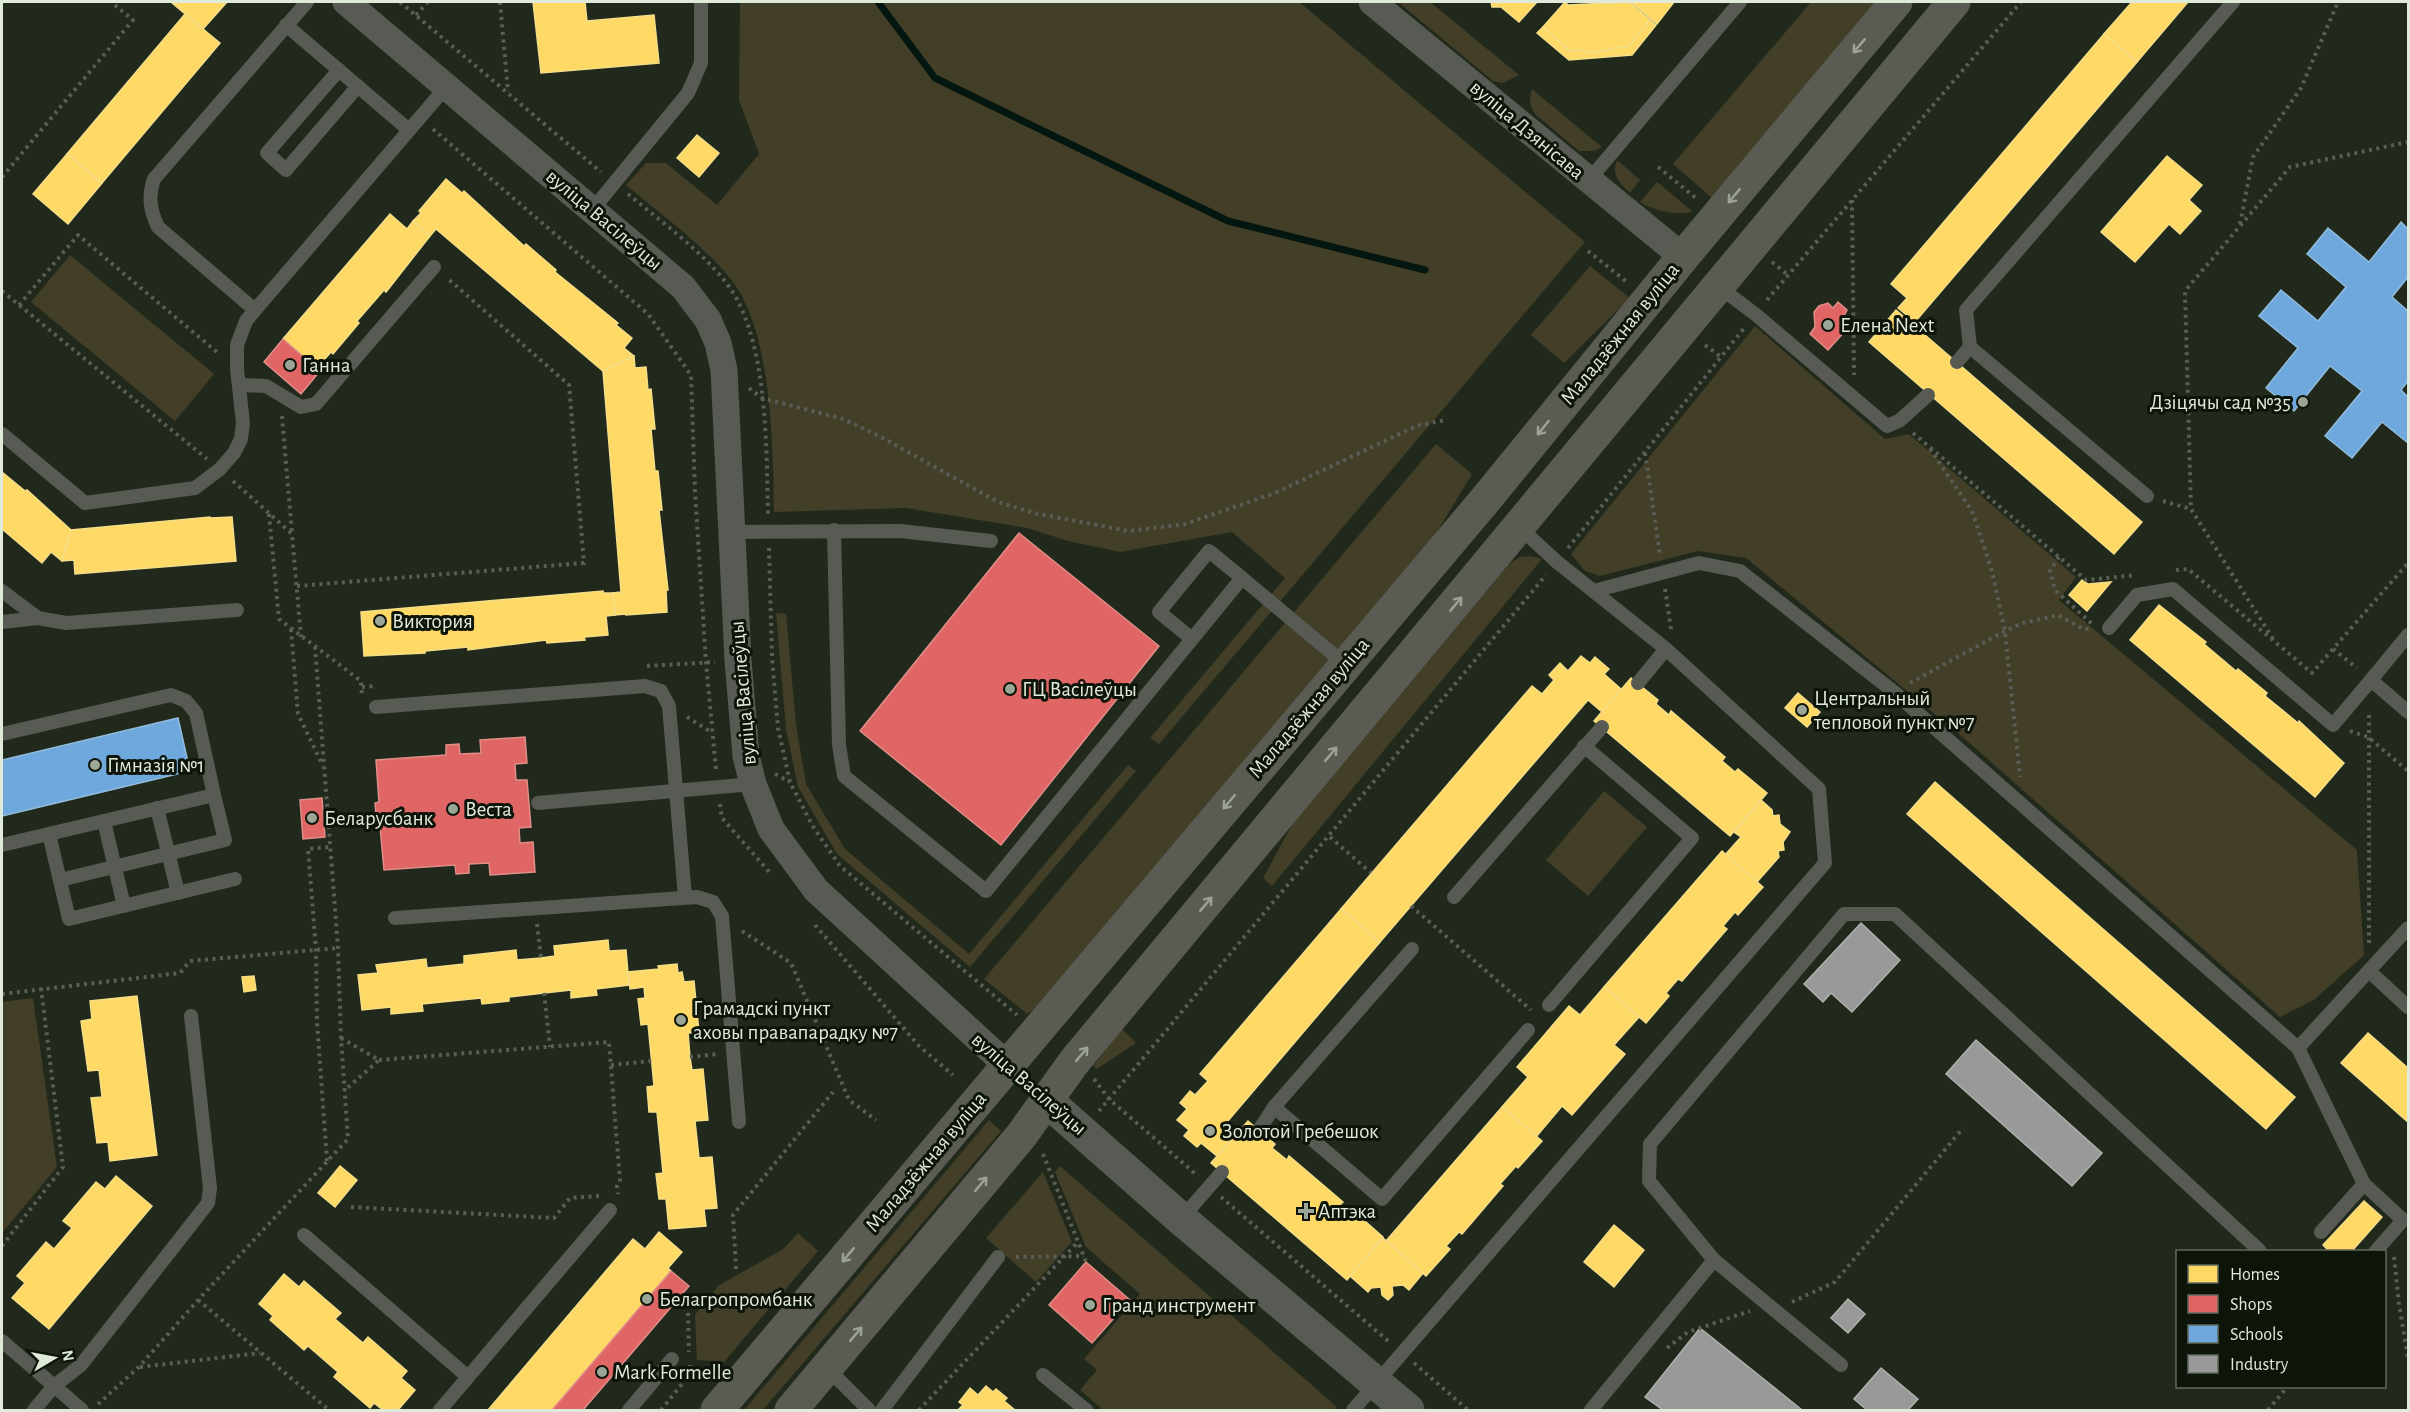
<svg xmlns="http://www.w3.org/2000/svg" width="2410" height="1412" font-family="'Alegreya Sans',sans-serif">
  <style>
    .green { fill: #423e27 }
    .homes { fill: #ffd966; stroke: #f5de88; stroke-width: 1.5 }
    .shops { fill: #e06666; stroke: #e08e88; stroke-width: 1.5 }
    .schools { fill: #6fa8dc; stroke: #91bcdb; stroke-width: 1.5 }
    .industry { fill: #999; stroke: #aeb1ac; stroke-width: 1.5 }
    .lines { fill: none; stroke-linecap: round; stroke-linejoin: round }
    .stream { stroke: #03160f; stroke-width: 7 }
    .path { stroke: #5a5e56; stroke-width: 4; stroke-dasharray: 3 4.5; stroke-linecap: butt }
    .service { stroke: #575b53; stroke-width: 14 }
    .minor { stroke: #575b53; stroke-width: 27 }
    .tertiary { stroke: #575b53; stroke-width: 33 }
    .secondary { stroke: #5a5c54; stroke-width: 33 }
    .oneway { stroke: #9ca396 }
    .poi-dot { fill: #9ca696; stroke: #0d1409; stroke-width: 2 }
    .labels { text-anchor: middle; dominant-baseline: central; stroke-width: 6; stroke-linejoin: round; paint-order: stroke }
    .street-label { font-size: 21px; fill: #dfead9; stroke: #0d1409 }
    .poi-label { font-size: 21px; fill: #dfead9; stroke: #0d1409; text-anchor: start }
  </style>
  <rect width="100%" height="100%" fill="#20291b"/>
  <g class="green">
    <path d="M740 2H1299L1585 242 1159 744 1150 738 1285 578 1232 532 1120 552 1068 541 1027 528 906 508 774 512C773 447 772 327 729 277 700 242 660 214 626 185L646 163H666L717 205 759 154 739 100Z"/>
    <polygon points="1398,2 1430,2 1519,75 1503,83 1493,81"/>
    <polygon points="1811,2 1880,2 1712,198 1673,164"/>
    <path d="M1532 89 1602 147 1594 151H1579L1536 115C1529 107 1529 99 1532 89Z"/>
    <path d="M1617 160 1640 180 1630 193C1619 183 1611 175 1617 160Z"/>
    <path d="M1657 182 1693 212C1672 215 1658 212 1640 202Z"/>
    <polygon points="70,255 214,374 175,421 31,302"/>
    <polygon points="1590,266 1630,298 1564,363 1531,335"/>
    <polygon points="1755,326 1885,439 1909,434 2076,577 2059,600 2357,850 2364,955 2314,1000 2280,1017 1966,740 1746,558 1698,551 1600,576 1585,571 1571,554"/>
    <polygon points="1436,444 1472,474 1434,537 1263,743 1034,1009 1027,1014 984,979"/>
    <polygon points="1531,556 1542,559 1272,886 1263,878 1294,821 1510,563 1520,557"/>
    <polygon points="776,613 786,614 796,725 806,784 845,849 969,954 1128,765 1136,771 970,967 837,854 798,787 786,729"/>
    <polygon points="1604,791 1647,827 1588,896 1546,860"/>
    <polygon points="33,998 57,1167 2,1233 2,1002"/>
    <polygon points="1122,1029 1136,1043 1097,1069 1093,1066"/>
    <polygon points="989,1120 1001,1131 763,1410 744,1410"/>
    <polygon points="1060,1166 1337,1407 1333,1410 1103,1410 1080,1390 1097,1370 1084,1359 1140,1294 1086,1247 1055,1172"/>
    <polygon points="1043,1172 1072,1242 1036,1282 986,1238"/>
    <polygon points="798,1233 818,1251 724,1362 697,1360 695,1315 719,1285 782,1250"/>
  </g>
  <g class="homes">
    <polygon points="171,2 227,2 203,29"/>
    <polygon points="533,2 585,2 587,21 654,15 659,63 541,73"/>
    <polygon points="1491,2 1537,2 1519,22 1501,7 1492,7"/>
    <polygon points="1565,2 1568,5 1629,2 1650,20 1628,47 1584,53 1584,50 1570,51 1543,27"/>
    <polygon points="1631,2 1674,2 1657,24"/>
    <polygon points="2132,2 2188,2 2137,62 2104,34"/>
    <polygon points="185,14 220,43 102,183 67,154"/>
    <polygon points="1650,20 1656,25 1632,55 1569,60 1537,33 1543,27 1570,51 1584,50 1584,53 1612,50 1612,48 1628,47"/>
    <polygon points="2104,34 2137,62 1915,322 1898,308 1907,298 1891,284"/>
    <polygon points="697,135 719,153 699,177 677,158"/>
    <polygon points="67,154 102,183 68,224 33,194"/>
    <polygon points="2167,156 2202,185 2189,200 2201,211 2180,234 2169,224 2135,262 2101,232"/>
    <polygon points="446,179 462,193 464,191 524,246 526,244 556,270 555,272 618,323 616,325 632,338 624,348 634,356 603,371 436,229 430,236 413,221 421,213 419,211"/>
    <polygon points="390,214 407,229 413,221 430,236 386,292 384,290 357,321 359,323 333,354 331,352 317,368 283,339"/>
    <polygon points="1896,310 2142,522 2114,554 1869,342"/>
    <polygon points="634,356 635,368 646,367 648,390 651,389 655,429 651,429 655,471 658,471 662,510 659,510 668,590 666,590 667,612 626,615 626,614 615,615 613,593 621,592 603,371"/>
    <polygon points="2,472 25,491 27,490 71,530 62,561 51,552 42,563 2,529"/>
    <polygon points="210,517 210,518 232,517 236,561 75,574 74,560 62,561 71,530"/>
    <polygon points="2082,580 2088,584 2111,582 2087,611 2069,595"/>
    <polygon points="603,591 603,593 613,593 615,615 606,616 608,635 584,637 585,640 547,643 546,640 468,650 468,647 425,651 425,653 364,656 361,612"/>
    <polygon points="2159,605 2206,642 2204,644 2236,671 2238,669 2267,693 2265,696 2298,723 2299,721 2344,763 2315,797 2130,640"/>
    <polygon points="1581,656 1590,663 1595,657 1609,669 1604,674 1621,689 1602,712 1588,700 1380,942 1341,909 1532,686 1542,694 1554,680 1549,675 1560,663 1568,671"/>
    <polygon points="1631,678 1658,700 1656,704 1669,715 1671,711 1725,757 1722,761 1735,772 1738,769 1767,793 1730,836 1594,721"/>
    <polygon points="1798,693 1820,712 1807,727 1785,708"/>
    <polygon points="1935,782 2295,1097 2266,1129 1907,814"/>
    <polygon points="1761,800 1772,810 1773,816 1779,815 1780,824 1790,832 1783,842 1784,850 1778,851 1779,857 1757,882 1725,855 1741,837 1734,832"/>
    <polygon points="1722,851 1763,887 1738,915 1735,912 1723,926 1727,929 1682,981 1678,979 1666,993 1669,996 1646,1023 1604,987"/>
    <polygon points="1341,909 1380,942 1227,1122 1238,1132 1217,1156 1201,1143 1197,1147 1184,1136 1189,1130 1177,1120 1187,1109 1180,1103 1190,1091 1195,1095 1208,1081 1200,1074"/>
    <polygon points="608,940 609,951 626,950 629,985 596,989 597,995 571,998 571,990 509,997 509,1001 482,1004 481,998 422,1004 423,1011 391,1014 391,1007 362,1010 358,975 378,973 376,965 426,959 427,968 464,964 464,956 516,950 517,960 541,958 555,956 554,946"/>
    <polygon points="677,964 678,973 682,972 684,982 694,981 699,1032 688,1033 690,1057 692,1070 703,1069 708,1120 695,1121 699,1158 712,1157 717,1208 704,1209 706,1226 669,1229 666,1199 659,1199 656,1174 663,1173 657,1112 649,1112 647,1087 654,1086 648,1024 641,1025 638,999 645,998 644,987 630,989 628,972 659,969 658,966"/>
    <polygon points="254,976 256,990 244,992 242,977"/>
    <polygon points="1604,987 1639,1017 1614,1045 1625,1054 1572,1115 1562,1106 1536,1137 1502,1107 1528,1077 1517,1067 1569,1006 1580,1015"/>
    <polygon points="137,996 157,1155 110,1161 108,1142 97,1143 91,1098 102,1097 99,1070 88,1071 81,1021 92,1019 90,1001"/>
    <polygon points="2368,1033 2408,1068 2408,1122 2341,1063"/>
    <polygon points="1502,1107 1542,1141 1518,1168 1516,1166 1500,1184 1503,1186 1462,1234 1459,1232 1446,1246 1450,1249 1426,1276 1386,1241"/>
    <polygon points="1248,1121 1275,1144 1272,1148 1287,1160 1289,1156 1343,1202 1340,1205 1354,1217 1357,1214 1383,1237 1347,1280 1211,1163"/>
    <polygon points="340,1166 357,1180 335,1207 318,1193"/>
    <polygon points="116,1176 152,1206 49,1329 12,1298 25,1283 17,1276 46,1242 54,1249 72,1228 63,1221 96,1182 105,1189"/>
    <polygon points="2364,1201 2382,1217 2351,1252 2330,1252 2323,1245"/>
    <polygon points="1614,1225 1644,1250 1614,1287 1584,1262"/>
    <polygon points="659,1232 682,1252 668,1268 671,1271 552,1410 488,1410 633,1239 645,1249"/>
    <polygon points="1383,1238 1423,1273 1409,1290 1403,1285 1392,1286 1393,1295 1388,1300 1382,1295 1381,1287 1371,1288 1368,1292 1350,1276"/>
    <polygon points="284,1274 299,1287 304,1281 341,1313 335,1319 363,1343 368,1337 407,1371 401,1378 415,1390 398,1410 383,1410 374,1403 370,1408 334,1377 338,1372 308,1346 304,1350 270,1320 273,1316 259,1304"/>
    <polygon points="986,1386 993,1392 996,1389 1007,1398 1004,1401 1015,1410 958,1410 963,1405 959,1402 970,1388 978,1395"/>
  </g>
  <g class="shops">
    <polygon points="1838,302 1847,310 1840,324 1846,330 1828,350 1810,334 1815,327 1814,312 1819,306 1828,303 1833,308"/>
    <polygon points="283,339 320,371 301,394 264,362"/>
    <polygon points="1019,533 1159,646 1001,845 860,731"/>
    <polygon points="525,737 527,763 515,764 516,780 527,780 531,827 519,828 520,843 533,842 535,872 490,875 489,863 469,864 469,873 456,874 455,865 384,870 380,826 377,826 375,803 379,802 376,760 446,755 446,745 459,744 460,754 481,753 480,740"/>
    <polygon points="322,798 325,837 303,839 300,800"/>
    <polygon points="1086,1262 1130,1300 1092,1343 1049,1305"/>
    <polygon points="671,1271 689,1286 583,1410 552,1410"/>
  </g>
  <g class="schools">
    <polygon points="2401,222 2408,229 2408,277 2392,297 2408,311 2408,381 2401,390 2408,397 2408,443 2382,422 2352,458 2325,436 2362,391 2330,366 2294,411 2266,388 2298,348 2259,316 2281,290 2318,321 2346,287 2307,254 2328,228 2369,262"/>
    <polygon points="178,718 190,771 2,816 2,760"/>
  </g>
  <g class="industry">
    <polygon points="1861,923 1900,960 1852,1012 1831,993 1823,1002 1804,984"/>
    <polygon points="1976,1040 2102,1153 2072,1186 1946,1074"/>
    <polygon points="1848,1299 1865,1314 1848,1333 1831,1318"/>
    <polygon points="1700,1328 1802,1410 1663,1410 1645,1397"/>
    <polygon points="1881,1368 1918,1399 1908,1410 1867,1410 1854,1399"/>
  </g>
  <g class="lines">
    <polyline class="stream" points="878,2 935,78 1228,221 1425,270"/>
    <g class="path">
      <polyline points="400,2 601,172"/>
      <polyline points="500,2 508,92"/>
      <polyline points="416,15 428,2"/>
      <polyline points="433,129 648,314 691,375 695,492 706,662 716,770"/>
      <polyline points="1658,167 1697,199"/>
      <polyline points="2,177 133,20 111,2"/>
      <path d="M628 194C660 221 697 247 724 280 769 334 766 448 768 516"/>
      <polyline points="1852,200 1854,375"/>
      <polyline points="2240,224 2253,157 2301,88 2338,2"/>
      <polyline points="1588,251 1627,282"/>
      <polyline points="1772,262 1788,275"/>
      <polyline points="2,291 207,459"/>
      <polyline points="1767,300 2021,2"/>
      <polyline points="19,305 78,235 218,353"/>
      <polyline points="1705,345 1721,357"/>
      <polyline points="749,388 762,398 843,419 881,437 998,502 1034,513 1128,531 1185,524 1275,493 1416,426 1445,420"/>
      <polyline points="282,416 292,534"/>
      <polyline points="1913,433 2086,580 2136,575"/>
      <polyline points="1930,449 1972,511 1992,571 2005,631 2020,777"/>
      <polyline points="1645,453 1660,555"/>
      <polyline points="233,481 292,534 301,637"/>
      <polyline points="2163,501 2191,509"/>
      <polyline points="269,514 279,619 361,681 362,696"/>
      <polyline points="769,548 772,657 778,728 790,782 812,825 840,866 1017,1015"/>
      <polyline points="1568,548 1745,327"/>
      <polyline points="2059,557 2050,571 2055,590 2092,624"/>
      <polyline points="2176,570 2188,569 2312,673 2408,563"/>
      <polyline points="297,586 584,563 569,385 447,278"/>
      <polyline points="1665,589 1671,629"/>
      <polyline points="291,629 298,714 323,766"/>
      <polyline points="2273,639 2191,509 2185,291 2290,167 2408,142"/>
      <polyline points="2333,649 2357,668"/>
      <polyline points="647,666 715,662"/>
      <polyline points="1910,683 2005,631 2023,623 2058,615 2083,629 2093,629"/>
      <polyline points="362,687 376,686"/>
      <polyline points="687,717 711,732"/>
      <polyline points="2350,731 2368,737 2408,771"/>
      <polyline points="775,774 790,782"/>
      <polyline points="720,804 722,818 771,874"/>
      <polyline points="328,818 376,815"/>
      <polyline points="1330,837 1371,873"/>
      <polyline points="1411,906 1531,1010"/>
      <polyline points="537,924 541,958"/>
      <polyline points="815,925 919,1046 953,1075"/>
      <polyline points="742,931 791,963 849,1100 876,1120"/>
      <polyline points="2369,943 2369,711"/>
      <polyline points="544,993 550,1047"/>
      <polyline points="2,994 180,973 190,961 338,948"/>
      <polyline points="341,1038 379,1060 344,1091"/>
      <polyline points="690,1057 718,1054"/>
      <polyline points="379,1060 609,1042 620,1181 617,1186 618,1194"/>
      <polyline points="611,1065 652,1061"/>
      <polyline points="1094,1079 1109,1099 1198,1176"/>
      <polyline points="1099,1111 1546,575"/>
      <polyline points="1043,1154 1086,1262"/>
      <polyline points="327,1161 317,1022 316,950 308,849 330,847"/>
      <polyline points="1221,1197 1388,1341"/>
      <polyline points="351,1207 554,1218 570,1198 599,1196"/>
      <polyline points="2,1246 63,1167 41,988"/>
      <polyline points="1016,1257 1084,1256"/>
      <polyline points="2394,1257 2399,1304 2408,1358"/>
      <polyline points="736,1269 733,1215 833,1092"/>
      <polyline points="198,1300 329,1410"/>
      <polyline points="1792,1302 1835,1282 1963,1128"/>
      <polyline points="688,1313 689,1352"/>
      <polyline points="1667,1348 1688,1332 1750,1311"/>
      <polyline points="1414,1363 1468,1410"/>
      <polyline points="140,1367 260,1353"/>
      <polyline points="98,1404 139,1367 198,1300 348,1139 341,1038 338,948 315,647"/>
      <polyline points="661,1410 690,1374 690,1365"/>
      <polyline points="919,1410 1078,1242"/>
      <polyline points="2268,1410 2288,1386"/>
    </g>
    <g class="service">
      <path d="M307 2 154 179C148 196 150 210 158 227L255 310 447 86"/>
      <polyline points="286,25 409,130"/>
      <polyline points="339,70 267,153 286,170 358,86"/>
      <polyline points="1588,181 1740,2"/>
      <polyline points="593,209 688,93 701,63 701,2"/>
      <polyline points="1718,286 1755,314 1887,426 1899,421 1928,395"/>
      <polyline points="1970,347 1966,310 2233,2"/>
      <polyline points="1957,362 1970,347 2147,496"/>
      <polyline points="239,385 266,386 301,407 316,404 434,267"/>
      <polyline points="2,434 85,503 195,488 220,469 234,453 241,439 243,423 237,369 237,345 246,321 255,310"/>
      <polyline points="834,530 839,745 844,776 986,891 1242,578 1346,665"/>
      <polyline points="733,532 900,531 991,541"/>
      <polyline points="2,591 38,618 66,623 237,610"/>
      <polyline points="1594,591 1699,563 1740,571 1894,692 2298,1048 2408,928"/>
      <polyline points="2,622 38,618"/>
      <polyline points="2109,628 2137,595 2173,589 2333,725 2371,680"/>
      <polyline points="2408,635 2371,680 2408,712"/>
      <polyline points="1192,639 1159,612 1209,551 1242,578"/>
      <polyline points="1638,683 1666,649"/>
      <polyline points="376,707 645,686 661,691 669,706 685,897"/>
      <polyline points="2,734 171,695 186,701 196,713 214,795 2,845"/>
      <polyline points="538,803 753,784"/>
      <polyline points="157,808 178,893"/>
      <polyline points="104,821 124,906"/>
      <polyline points="49,834 69,919 235,879"/>
      <polyline points="60,880 225,840 214,795"/>
      <polyline points="1454,897 1602,727"/>
      <polyline points="395,918 697,897 713,902 722,916 739,1122"/>
      <polyline points="2369,971 2408,1007"/>
      <polyline points="1549,1005 1692,838 1584,746"/>
      <polyline points="2298,1048 2364,1184"/>
      <polyline points="1274,1107 1382,1199 1528,1030"/>
      <polyline points="1259,1130 1274,1107 1412,949"/>
      <polyline points="1181,1219 1222,1172"/>
      <polyline points="2321,1232 2364,1184 2403,1220 2375,1252"/>
      <polyline points="304,1235 468,1377"/>
      <polyline points="2,1341 82,1410"/>
      <polyline points="1841,1365 1714,1260 1649,1181 1650,1144 1844,914 1895,914 2259,1250 2258,1252"/>
      <polyline points="827,1368 869,1410"/>
      <polyline points="1043,1375 1086,1410"/>
      <polyline points="34,1410 54,1386 81,1365 208,1203 210,1188 191,1016"/>
      <polyline points="440,1410 610,1210"/>
      <polyline points="629,1410 672,1359"/>
      <polyline points="882,1410 998,1257"/>
      <polyline points="1353,1410 1825,863 1819,789 1666,649 1557,562 1519,527"/>
      <polyline points="1591,1410 1714,1260"/>
    </g>
    <g class="minor">
      <polyline points="346,2 683,287 708,320 718,343 724,370 738,660 746,756 753,784 771,829 816,890 1008,1066"/>
      <polyline points="1372,2 1683,257"/>
    </g>
    <polyline class="tertiary" points="1046,1100 1181,1219 1408,1410"/>
    <g class="secondary">
      <polyline points="717,1410 1486,499 1683,257 1896,2"/>
      <polyline points="791,1410 1021,1136 1074,1062 1954,2"/>
    </g>
  </g>
  <defs><path id="oneway-shaft" d="M-6 0H5M1.5-3L5.5 0L1.5 3" fill="none" stroke-width="1.6" stroke-linecap="round" stroke-linejoin="round" transform="scale(1.5)"/></defs>
  <g class="oneway">
    <use href="#oneway-shaft" transform="translate(1859 46) rotate(130)"/>
    <use href="#oneway-shaft" transform="translate(1734 196) rotate(130)"/>
    <use href="#oneway-shaft" transform="translate(1543 428) rotate(129)"/>
    <use href="#oneway-shaft" transform="translate(1456 604) rotate(-50)"/>
    <use href="#oneway-shaft" transform="translate(1331 754) rotate(-50)"/>
    <use href="#oneway-shaft" transform="translate(1229 802) rotate(130)"/>
    <use href="#oneway-shaft" transform="translate(1206 904) rotate(-50)"/>
    <use href="#oneway-shaft" transform="translate(1082 1054) rotate(-50)"/>
    <use href="#oneway-shaft" transform="translate(981 1184) rotate(-50)"/>
    <use href="#oneway-shaft" transform="translate(848 1255) rotate(130)"/>
    <use href="#oneway-shaft" transform="translate(856 1334) rotate(-50)"/>
  </g>
  <g class="poi-dot">
    <circle cx="1828" cy="325" r="6"/>
    <circle cx="290" cy="365" r="6"/>
    <circle cx="2303" cy="402" r="6"/>
    <circle cx="380" cy="621" r="6"/>
    <circle cx="1010" cy="689" r="6"/>
    <circle cx="1802" cy="710" r="6"/>
    <circle cx="95" cy="765" r="6"/>
    <circle cx="453" cy="809" r="6"/>
    <circle cx="312" cy="818" r="6"/>
    <circle cx="681" cy="1020" r="6"/>
    <circle cx="1210" cy="1131" r="6"/>
    <path d="M1303 1202h6v6h6v6h-6v6h-6v-6h-6v-6h6z"/>
    <circle cx="647" cy="1299" r="6"/>
    <circle cx="1090" cy="1305" r="6"/>
    <circle cx="602" cy="1372" r="6"/>
  </g>
  <g class="labels">
    <g class="street-label">
      <text transform="translate(1527 130) rotate(40)">вуліца Дзянісава</text>
      <text transform="translate(604 220) rotate(40)">вуліца Васілеўцы</text>
      <text transform="translate(1620 334) rotate(-51)">Маладзёжная вуліца</text>
      <text transform="translate(743 693) rotate(-95)">вуліца Васілеўцы</text>
      <text transform="translate(1309 708) rotate(-50)">Маладзёжная вуліца</text>
      <text transform="translate(1029 1084) rotate(41)">вуліца Васілеўцы</text>
      <text transform="translate(926 1162) rotate(-50)">Маладзёжная вуліца</text>
    </g>
    <g class="poi-label">
      <text x="1840" y="325">Елена Next</text>
      <text x="302" y="365">Ганна</text>
      <text x="2291" y="402" text-anchor="end">Дзіцячы сад №35</text>
      <text x="392" y="621">Виктория</text>
      <text x="1022" y="689">ГЦ Васілеўцы</text>
      <text x="1814" y="698">Центральный<tspan x="1814" dy="24">тепловой пункт №7</tspan></text>
      <text x="107" y="765">Гімназія №1</text>
      <text x="465" y="809">Веста</text>
      <text x="324" y="818">Беларусбанк</text>
      <text x="693" y="1008">Грамадскі пункт<tspan x="693" dy="24">аховы правапарадку №7</tspan></text>
      <text x="1222" y="1131">Золотой Гребешок</text>
      <text x="1318" y="1211">Аптэка</text>
      <text x="659" y="1299">Белагропромбанк</text>
      <text x="1102" y="1305">Гранд инструмент</text>
      <text x="614" y="1372">Mark Formelle</text>
    </g>
  </g>
  <rect width="2410" height="1412" fill="none" stroke="#dfead9" stroke-width="6"/>
  <rect x="2176" y="1250" width="210" height="138" fill="#0d1409" stroke="#616a5c" stroke-width="1.5"/>
  <rect x="2188" y="1265" width="30" height="18" fill="#ffd966" stroke="#616a5c" stroke-width="1.5"/>
  <text x="2230" y="1280" font-size="18" fill="#dfead9">Homes</text>
  <rect x="2188" y="1295" width="30" height="18" fill="#e06666" stroke="#616a5c" stroke-width="1.5"/>
  <text x="2230" y="1310" font-size="18" fill="#dfead9">Shops</text>
  <rect x="2188" y="1325" width="30" height="18" fill="#6fa8dc" stroke="#616a5c" stroke-width="1.5"/>
  <text x="2230" y="1340" font-size="18" fill="#dfead9">Schools</text>
  <rect x="2188" y="1355" width="30" height="18" fill="#999999" stroke="#616a5c" stroke-width="1.5"/>
  <text x="2230" y="1370" font-size="18" fill="#dfead9">Industry</text>
  <g transform="translate(54 1358) rotate(80)" stroke="#0d1409" stroke-width="4.5" paint-order="stroke">
  <path d="M0-4.5L10 22L0 15L-10 22Z" fill="#dfead9"/>
  <text y="-9" font-size="16" font-weight="bold" text-anchor="middle" fill="#dfead9">N</text>
  </g>
</svg>
